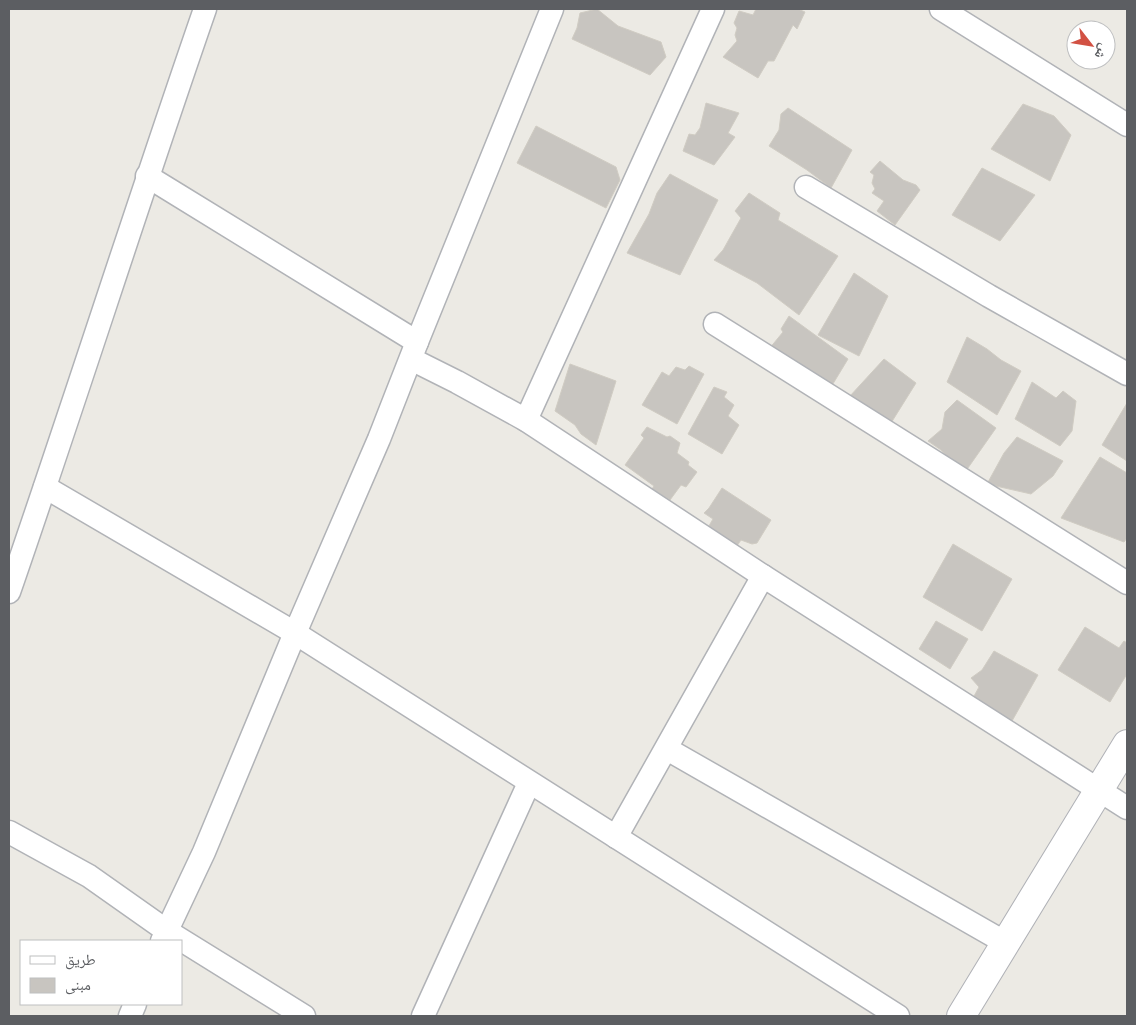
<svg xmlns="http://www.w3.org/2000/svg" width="1136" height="1025" font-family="Figtree,'Noto Naskh Arabic',sans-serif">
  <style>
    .building { fill: #c8c5c0; stroke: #d0ccc3 }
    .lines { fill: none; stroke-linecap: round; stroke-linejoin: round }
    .street-casing { stroke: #b1b3b7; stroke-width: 25 }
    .secondary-casing { stroke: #b0b2b7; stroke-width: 30 }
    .street { stroke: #fff; stroke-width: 22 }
    .secondary { stroke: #fff; stroke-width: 28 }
  </style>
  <rect width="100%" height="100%" fill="#eceae4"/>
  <g class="building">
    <polygon points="597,9 618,26 661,42 666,57 650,75 572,39 577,28 580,13"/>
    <polygon points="756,9 798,9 805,12 797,29 793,25 774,61 768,61 758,78 723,57 737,41 735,35 737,28 734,23 739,11 753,15"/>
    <polygon points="706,103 739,113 728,133 735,137 714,165 683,151 689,134 695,135 700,128"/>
    <polygon points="1023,104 1054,116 1071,135 1050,181 991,149"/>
    <polygon points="788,108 852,150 831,188 807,170 769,146 779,130 781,114"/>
    <polygon points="536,126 616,167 620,180 606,208 517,163"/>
    <polygon points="880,161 903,180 916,185 920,190 895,225 877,211 884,201 872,193 875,189 872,183 874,175 870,172"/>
    <polygon points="982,168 1035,195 1000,241 952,215"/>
    <polygon points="670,174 718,200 680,275 627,253 649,214 657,193"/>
    <polygon points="749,193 780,213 778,220 838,256 799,315 757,283 714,260 723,250 741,218 735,211"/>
    <polygon points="854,273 888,296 859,356 818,335"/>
    <polygon points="789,316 848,359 828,392 769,349 783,332 781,329"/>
    <polygon points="967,337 987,349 1001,360 1021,371 997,415 947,382"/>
    <polygon points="884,359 916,383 891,423 850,396"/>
    <polygon points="570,364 616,381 596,445 581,434 575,425 555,411"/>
    <polygon points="689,366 704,374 677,424 642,405 662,372 669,376 676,367 685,370"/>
    <polygon points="1032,382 1056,398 1063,391 1076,401 1072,431 1060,446 1015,419"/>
    <polygon points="714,387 727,392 724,397 734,405 728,416 739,425 722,454 688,434"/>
    <polygon points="957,400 996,428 963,475 941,450 928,441 942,429 945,412"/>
    <polygon points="1127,403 1127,461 1102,445"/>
    <polygon points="647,427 667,437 670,436 680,443 677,453 689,462 688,465 697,472 686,487 681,485 670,500 652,489 654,486 625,465 644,438 641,435"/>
    <polygon points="1017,437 1063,461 1053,476 1031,494 987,484 1004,453"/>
    <polygon points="1100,457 1127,473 1127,538 1124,542 1061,518"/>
    <polygon points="722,488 771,520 757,543 752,544 741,540 734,550 706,531 713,519 704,513 709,508"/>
    <polygon points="953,544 1012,579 982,631 923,597"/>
    <polygon points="936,621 968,639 950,669 919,649"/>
    <polygon points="1085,627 1119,648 1124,641 1127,643 1127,674 1110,702 1058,670"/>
    <polygon points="994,651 1038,675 1012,721 973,698 979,687 971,678 982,670"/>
  </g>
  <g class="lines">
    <defs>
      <g id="street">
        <polyline points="941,9 1127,125"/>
        <polyline points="147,176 417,342"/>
        <polyline points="806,187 989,296 1127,374"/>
        <polyline points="715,324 1127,583"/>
        <polyline points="411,359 457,382 526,420 763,576 1127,808"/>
        <polyline points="526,420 713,9"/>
        <polyline points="45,487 295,633 898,1016"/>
        <path d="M9 592C76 398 138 202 205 9"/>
        <polyline points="667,749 1006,943"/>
        <polyline points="9,832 89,876 167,931 304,1016"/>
        <polyline points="616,837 763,576"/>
        <polyline points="162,941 204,852 295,633 379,439 417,342 552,9"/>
        <polyline points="130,1016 135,1004"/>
        <polyline points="423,1016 529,783"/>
      </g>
      <polyline id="secondary" points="961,1016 1127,744"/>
    </defs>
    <use href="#street" class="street-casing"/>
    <use href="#secondary" class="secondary-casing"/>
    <use href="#street" class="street"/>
    <use href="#secondary" class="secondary"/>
  </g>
  <rect width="1136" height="1025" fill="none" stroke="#5c5e62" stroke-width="20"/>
  <rect x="20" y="940" width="162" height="65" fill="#ffffff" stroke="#bebfc0"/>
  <rect x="30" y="956" width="25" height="8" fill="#ffffff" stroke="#bebfc0"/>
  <text x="65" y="965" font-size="15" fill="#5c5e62">طريق</text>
  <rect x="30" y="978" width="25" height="15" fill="#c8c5c0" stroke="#bebfc0"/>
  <text x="65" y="990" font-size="15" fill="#5c5e62">مبنى</text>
  <g transform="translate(1091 45) rotate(121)"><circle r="24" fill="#ffffff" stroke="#bebfc0"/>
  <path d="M0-4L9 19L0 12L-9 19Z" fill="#d25143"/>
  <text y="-8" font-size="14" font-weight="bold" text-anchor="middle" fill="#5c5e62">ش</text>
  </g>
</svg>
